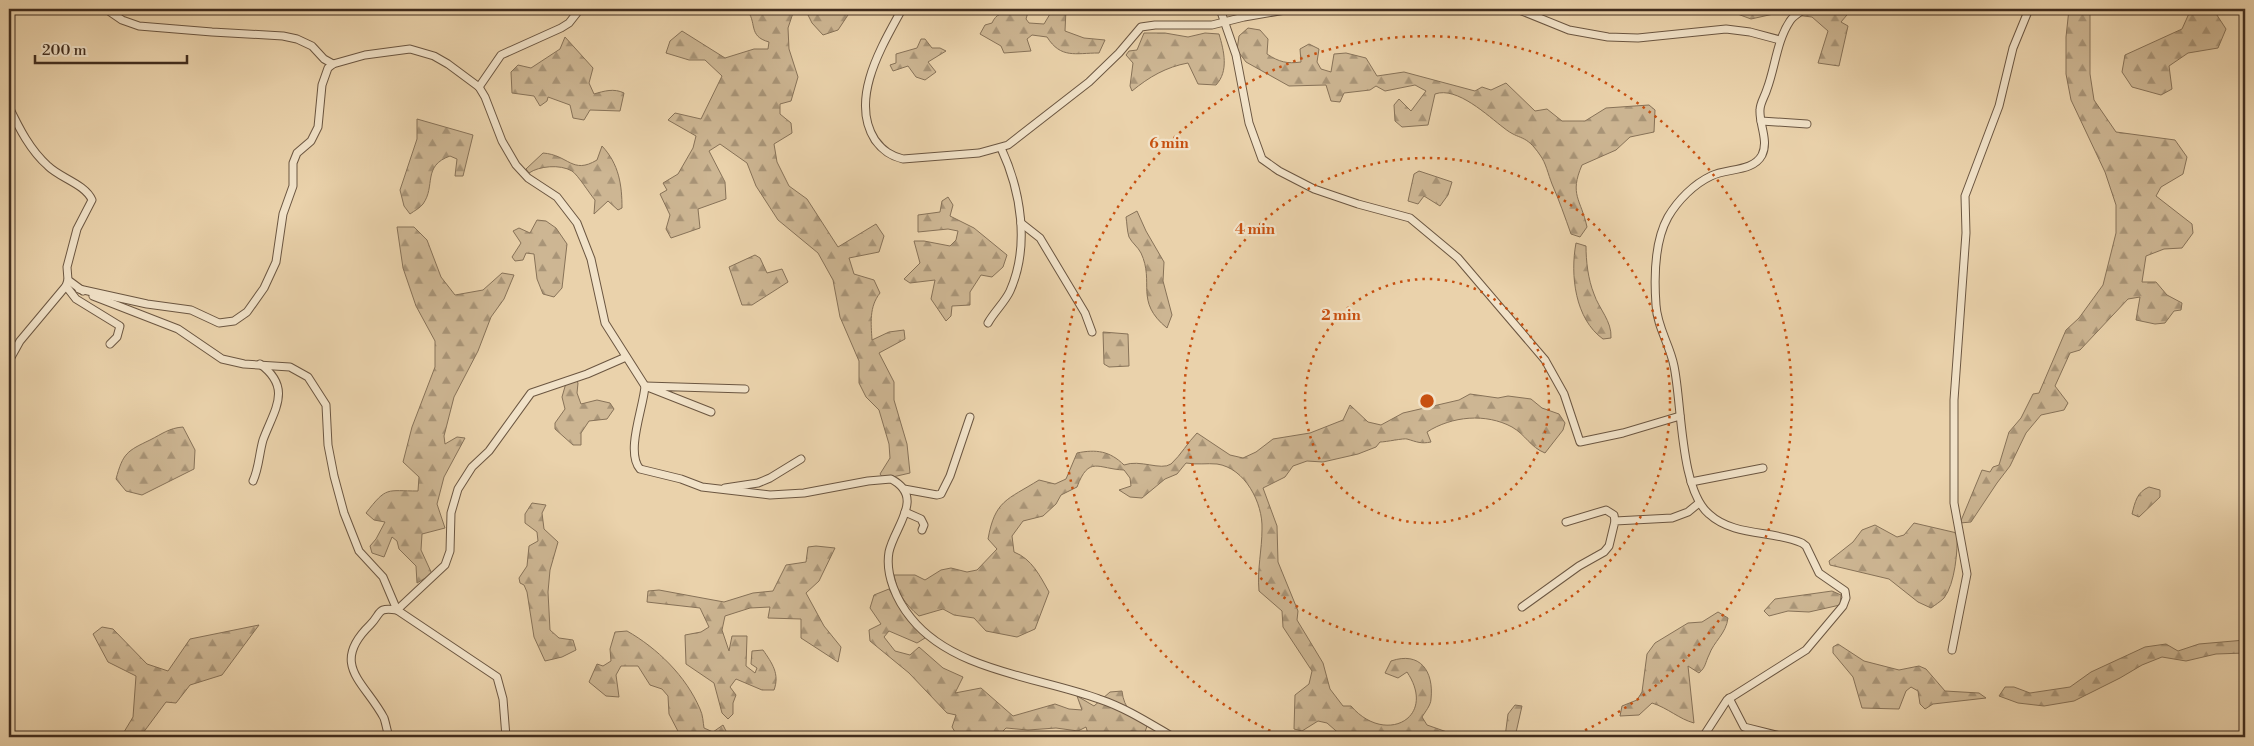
<svg xmlns="http://www.w3.org/2000/svg" width="2254" height="746" font-family="'Libre Bodoni',serif">
  <style>
    .forest { fill: url(#forest-firs); stroke: #877258 }
    .lines { fill: none; stroke-linecap: round; stroke-linejoin: round }
    .minor-casing { stroke: #6b5641; stroke-width: 9 }
    .minor { stroke: #f1e2c8; stroke-width: 7 }
    .ring { fill: none; stroke: #c75010; stroke-width: 2.5; stroke-dasharray: 2.5 5 }
    .centre { fill: #c75010; stroke: #f1e2c8; stroke-width: 2.5 }
    .ring-label { font-size: 15px; text-anchor: middle; font-weight: bold; fill: #c75010; stroke: #f1e2c8; stroke-width: 4.5; stroke-linejoin: round; paint-order: stroke }
  </style>
  <defs>
    <pattern id="forest-firs" width="22" height="20" patternUnits="userSpaceOnUse" patternTransform="scale(1.25)"><rect width="22" height="20" fill="#cdb693"/><path d="M5 1l3.5 6h-7zM16 11l3.5 6h-7z" fill="#a89477"/></pattern>
  </defs>
  <rect width="100%" height="100%" fill="#ead2ab"/>
  <filter id="stains"><feTurbulence type="fractalNoise" baseFrequency=".004" numOctaves="4"/><feColorMatrix values="0 0 0 0 .2 0 0 0 0 .09 0 0 0 0 .02 0 0 0 .5 -.17"/></filter>
  <radialGradient id="worn" r=".72"><stop offset=".6" stop-color="#630" stop-opacity="0"/><stop offset="1" stop-color="#630" stop-opacity=".3"/></radialGradient>
  <g class="forest">
    <path d="M746 9H852L838 30 823 35 812 23 807 13H793L788 28 789 49 798 77 791 101 780 104V114L791 123 792 133 774 144 777 162 789 186 807 199 838 247 876 224 884 236 879 252 849 258 854 274 874 280 880 293C869 307 871 323 872 340L889 332 904 330 905 339 879 353 894 382V400L907 444 910 473 884 479 880 474 890 458 889 444 879 410 866 397 859 383V361L840 317 833 280 818 253 778 220 756 186 747 163 720 144 709 151 725 182 726 199 698 209 700 228 671 238 666 229 670 215 660 194 667 190 663 183 678 174 693 148 696 136 668 120 675 113 701 119 722 76 705 60H689L666 53 670 41 682 31 725 58 754 49H768L769 42C747 36 758 22 746 9Z"/>
    <path d="M1013 9H1029L1026 19 1029 23 1044 24 1053 9H1066L1065 31 1084 38 1105 40 1099 53C1075 53 1061 59 1047 37L1032 35 1027 39 1031 51 1004 53 1001 46 980 34 985 25 992 23C996 14 1002 12 1012 13Z"/>
    <polygon points="1724,9 1852,9 1841,22 1848,26 1839,66 1818,63 1828,31 1812,17 1778,13 1751,19"/>
    <polygon points="2069,9 2090,9 2090,74 2094,100 2116,132 2175,140 2187,157 2183,174 2161,187 2156,196 2192,224 2193,233 2182,248 2164,249 2146,256 2142,282 2156,282 2167,295 2182,303 2181,310 2174,311 2165,323 2155,324 2136,320 2140,297 2128,299 2080,350 2070,353 2055,386 2068,403 2064,410 2041,415 2026,433 2010,466 1997,483 1971,522 1960,523 1982,470 1990,472 1993,467 1999,465 2009,432 2021,418 2033,394 2039,393 2066,330 2079,318 2103,285 2116,233 2116,205 2105,172 2071,100 2066,74 2066,37"/>
    <polygon points="2191,9 2213,9 2226,29 2218,48 2188,53 2169,66 2172,89 2161,95 2132,87 2122,72 2125,55 2182,29"/>
    <path d="M1248 28 1260 30 1268 39 1267 54C1279 62 1287 64 1301 62L1300 49 1309 44 1319 49 1317 62 1321 69 1331 72 1334 54 1346 53 1366 58 1377 76 1404 72 1475 91 1482 87 1491 90 1506 83 1535 111 1547 109 1562 121H1585L1606 108 1649 105 1655 110 1654 132 1630 137 1616 150 1582 165C1569 195 1581 199 1587 227L1580 237 1571 234C1565 217 1559 200 1552 184 1548 174 1546 163 1540 155 1525 133 1520 141 1504 128 1488 116 1457 86 1435 94L1428 125 1402 127 1395 121 1394 105 1399 99 1411 111 1426 91 1415 85 1385 91 1376 86 1370 90 1344 93 1340 102 1331 101 1326 85 1289 86 1246 62 1237 50 1239 36Z"/>
    <path d="M1144 33H1165L1188 37 1205 33 1219 34C1224 51 1229 71 1216 85L1198 84 1188 63C1166 67 1149 77 1132 91L1130 86 1133 63 1126 55 1129 51 1137 50Z"/>
    <path d="M565 37 593 68 589 83 594 94C604 91 614 88 624 93L620 111 590 110 584 120 573 118 570 105 548 97 547 101 540 106 534 96 512 93 511 72 518 65 531 68 560 49Z"/>
    <polygon points="921,39 925,39 932,48 940,48 946,51 928,62 936,72 925,80 916,77 908,66 893,71 890,65 896,63 896,54 917,48"/>
    <path d="M417 119 473 135 463 176H455L457 159 450 156C422 166 436 186 423 204 420 208 414 211 410 214L404 206 400 190 417 139Z"/>
    <path d="M602 146C619 164 622 185 622 208L618 210 608 201 594 214 595 200C589 193 578 175 572 171 560 164 539 166 529 173L526 169 543 153C569 155 572 175 597 160Z"/>
    <polygon points="1419,171 1452,182 1448,195 1440,206 1424,196 1418,204 1408,201 1414,174"/>
    <polygon points="948,197 953,205 950,216 974,228 1007,255 1003,267 992,277 981,275 970,292 970,305 952,306 951,316 946,321 931,299 935,280 910,283 904,279 920,263 914,241 924,241 950,246 956,240 958,231 948,229 918,232 918,215 940,212 942,201"/>
    <path d="M1137 211 1146 231 1164 262 1163 281 1172 315 1167 328C1134 301 1155 283 1141 253 1138 247 1132 243 1129 237 1127 231 1127 223 1126 217Z"/>
    <polygon points="537,220 546,221 556,228 567,244 562,288 554,297 543,294 537,279 534,254 526,253 523,260 515,261 512,257 521,243 513,231 519,228 530,233"/>
    <path d="M397 227H414L427 240 441 277 455 295 483 290 502 273 514 275 504 299 491 317 478 351 454 397 444 436 445 444 457 437 465 438 444 477 437 504 445 528 422 534 421 550 432 574 417 583 416 566 399 549 397 541 392 537 384 557 372 553 370 546 376 539 385 522 374 520 366 513C387 486 386 491 418 491L419 477 403 462 412 427 435 367V341L416 306 403 268Z"/>
    <path d="M1576 243 1586 246C1586 261 1588 279 1594 294 1599 309 1612 321 1611 338L1603 339C1575 319 1570 275 1576 243Z"/>
    <polygon points="755,255 760,258 767,273 782,269 788,282 752,305 742,305 729,267"/>
    <polygon points="1103,332 1128,334 1129,366 1109,367 1104,364"/>
    <polygon points="575,378 578,383 577,393 581,404 597,400 610,403 614,409 607,419 589,421 581,433 581,445 573,445 555,429 555,423 565,409 562,397 566,383"/>
    <path d="M1470 394 1498 398 1508 396 1531 399 1542 408 1559 414 1565 423 1563 430 1545 453C1530 447 1526 435 1512 427 1486 413 1452 416 1427 432L1431 442C1421 444 1417 442 1407 439 1404 438 1386 442 1380 442L1376 447 1358 454 1323 462 1307 461 1293 466 1285 477 1263 488 1277 526 1278 562 1298 611 1297 620 1323 663 1330 689 1343 706H1351C1385 746 1438 718 1407 672L1398 678 1385 673 1391 661C1420 651 1434 671 1431 699 1431 705 1425 712 1422 717L1427 725 1447 732 1448 737H1343L1327 723 1318 721 1302 731 1294 729 1295 695 1309 684 1312 671 1283 627 1282 611 1259 591C1257 569 1262 550 1262 529 1263 503 1245 468 1217 464 1207 463 1197 465 1186 463L1177 474 1165 479 1142 498 1130 497 1119 490 1131 486 1130 478 1124 470C1098 469 1089 455 1077 487L1061 495 1056 504 1043 516 1023 521 1012 536 1014 552C1032 559 1040 576 1049 592L1035 629 1017 637 986 631 974 618 954 615 943 609 919 616C905 604 897 593 894 575H915L925 580 941 570 951 568 967 572 977 570 997 549 988 539C995 500 1007 500 1039 480L1055 484 1066 479 1077 453C1096 449 1110 451 1124 465 1140 459 1161 471 1171 464 1181 455 1188 442 1197 433L1230 455 1243 458 1256 452 1273 439 1310 433 1343 420 1350 405 1368 422 1381 425 1403 413 1459 400Z"/>
    <path d="M183 427 195 450 194 469 142 495 126 491 116 479C123 453 127 451 150 440 162 434 169 428 183 427Z"/>
    <path d="M2149 487 2160 490V497L2139 517 2132 514C2135 502 2137 492 2149 487Z"/>
    <polygon points="532,503 546,505 542,513 544,529 558,542 550,570 548,592 550,630 559,638 573,640 576,650 562,657 545,661 534,637 527,592 524,585 520,583 519,578 527,566 529,546 538,541 537,532 525,523 525,514"/>
    <path d="M1914 523 1957 533C1958 550 1955 584 1944 598 1940 602 1935 605 1931 608L1918 602 1889 579 1830 565 1829 561 1853 542 1862 530 1875 525 1897 537 1904 535Z"/>
    <path d="M816 546 835 548 819 581 806 593 824 626 841 647 838 662 801 638V619L768 618 770 607 750 608 725 616 722 630 729 651 732 636H747L746 666 755 673 757 668 751 664 752 651 763 650C772 663 780 674 774 690H762L736 679 730 687 736 695 733 703V714L728 719 722 713 714 683 686 664 685 635 701 632 709 627 700 608 647 602 648 591 659 590 724 602 753 593 773 591 786 565 806 562 808 547Z"/>
    <path d="M889 589 906 618 925 638 917 643 889 631 884 637 895 651 910 655 919 647 943 668 963 677 955 693 981 688 1013 716 1055 704 1069 709 1082 710 1077 696 1094 706 1110 692 1122 691C1124 709 1133 715 1147 726L1145 732 1131 731 1123 735 1125 737H1089L1086 727 1078 731 1056 728 1028 730 1006 728 997 737H958L952 727 956 715 947 713 909 673 870 641 869 630 881 624 870 608 874 595Z"/>
    <polygon points="1832,591 1841,595 1840,605 1809,612 1788,611 1769,616 1764,611 1775,599"/>
    <path d="M1718 612 1728 618C1726 634 1714 641 1709 655 1705 663 1706 667 1699 673L1688 666 1694 723C1679 719 1668 708 1652 703L1639 715 1620 716 1622 706 1637 700 1642 692 1647 654 1655 643 1688 623 1702 622Z"/>
    <polygon points="259,625 222,675 190,685 176,703 166,702 140,737 121,737 133,717 136,676 108,662 93,634 102,627 113,629 147,664 168,671 190,639"/>
    <path d="M627 631C657 648 686 676 700 709 703 715 703 722 704 728L713 732 723 725 727 733 726 737H681L669 714 668 696 662 689 650 685 638 666H621L616 675 619 697 606 696 589 682 597 664 603 666 611 661 610 649 615 632Z"/>
    <polygon points="2245,640 2245,653 2216,654 2186,661 2162,657 2142,665 2120,678 2074,701 2044,706 2018,703 1999,696 2005,687 2014,687 2030,693 2070,687 2091,672 2145,647 2166,644 2178,651 2199,644"/>
    <polygon points="1838,644 1864,661 1899,670 1919,666 1926,669 1945,691 1979,693 1986,698 1933,704 1925,709 1920,704 1918,691 1911,687 1906,691 1899,709 1862,708 1853,677 1833,653 1833,647"/>
    <polygon points="1515,705 1522,706 1515,737 1505,737 1508,714"/>
  </g>
  <g class="lines">
    <defs>
      <g id="minor">
        <polyline points="106,9 122,20 139,26 212,32 283,36 297,39 312,46 324,59 333,64"/>
        <path d="M902 9C882 46 849 99 875 140 883 151 891 156 903 159L979 153 1008 145 1089 82 1119 53 1141 27 1155 25H1212L1244 17 1291 9"/>
        <polyline points="1220,9 1236,55 1249,123 1262,159 1279,171 1314,189 1358,204 1410,218 1458,258 1545,360 1564,394 1580,442 1623,433 1680,416"/>
        <polyline points="1517,9 1569,30 1608,37 1638,38 1726,29 1750,32 1780,40"/>
        <polyline points="479,87 501,55 561,28 569,23 580,9"/>
        <path d="M9 107C19 128 30 150 48 166 60 178 85 184 92 200L77 229 67 267 68 280 83 291"/>
        <polyline points="1761,121 1807,124"/>
        <polyline points="1021,223 1040,238 1085,313 1092,332"/>
        <polyline points="66,286 76,299 120,326 117,337 110,344"/>
        <path d="M79 289 147 304 191 310 219 323 234 321 247 312 264 288 276 262 283 214 293 186V163L297 153 311 141 318 127 322 85 328 68 333 64 365 55 410 49 434 56 448 64 479 87 485 97 502 141 516 165 528 178 557 197 577 223 591 259 605 323 645 386C644 406 625 452 640 469L681 479 702 487 770 495 804 493 868 481 891 479C926 497 894 527 889 552 885 575 897 601 911 618 953 671 1039 677 1099 699 1126 708 1149 723 1173 737"/>
        <polyline points="93,296 178,329 222,359 244,364 290,367 308,377 326,405 328,445 334,476 344,513 359,551 383,577 397,610 497,677 503,699 506,737"/>
        <path d="M988 323C994 312 1005 302 1010 291 1030 246 1021 191 1001 148"/>
        <polyline points="10,359 20,341 66,286 68,280"/>
        <polyline points="711,412 645,386 745,389"/>
        <path d="M253 481C259 468 259 454 263 440 274 410 293 388 260 364"/>
        <polyline points="1691,482 1763,468"/>
        <polyline points="725,488 758,483 770,478 801,459"/>
        <polyline points="904,489 937,495 941,494 950,476 970,417"/>
        <polyline points="905,512 921,519 924,525 922,530"/>
        <polyline points="1566,522 1606,510 1614,515 1615,521"/>
        <polyline points="1522,607 1579,566 1604,552 1609,546 1615,521 1672,518 1688,512 1699,503"/>
        <polyline points="1952,650 1967,574 1954,503 1954,400 1966,233 1965,196 1999,106 2013,48 2029,9"/>
        <polyline points="1729,698 1744,727 1784,737"/>
        <path d="M389 737C387 731 386 724 384 718 365 682 329 665 370 625 382 613 376 607 397 610L445 565 450 551 451 513 458 489 472 467 489 451 531 393 587 374 626 357"/>
        <path d="M1703 737 1727 700 1806 650 1843 606 1846 598 1845 591 1819 573 1806 546 1802 543C1773 530 1734 537 1709 514 1680 490 1682 404 1674 366 1670 345 1657 327 1656 305 1654 277 1654 242 1668 217 1678 200 1694 184 1711 176 1727 168 1753 172 1762 155 1769 141 1759 124 1760 110 1760 103 1765 96 1767 89 1775 68 1777 40 1790 21 1793 16 1799 13 1804 9"/>
      </g>
    </defs>
    <use href="#minor" class="minor-casing"/>
    <use href="#minor" class="minor"/>
  </g>
  <g class="ring">
    <circle cx="1427" cy="401" r="122"/>
    <circle cx="1427" cy="401" r="243"/>
    <path d="M1284 737A365 365 0 1 1 1570 737"/>
  </g>
  <circle cx="1427" cy="401" r="8" class="centre"/>
  <g class="ring-label">
    <text x="1169" y="148">6 min</text>
    <text x="1255" y="234">4 min</text>
    <text x="1341" y="320">2 min</text>
  </g>
  <rect width="2254" height="746" fill="none" stroke="#ead2ab" stroke-width="30"/>
  <rect x="10" y="10" width="2234" height="726" fill="none" stroke="#412d1e" stroke-width="2.5"/>
  <rect x="15" y="15" width="2224" height="716" fill="none" stroke="#412d1e"/>
  <path d="M35 55v8h152v-8" fill="none" stroke="#412d1e" stroke-width="2.5"/>
  <text x="42" y="55" font-size="15" fill="#412d1e" stroke="#f1e2c8" stroke-width="4" paint-order="stroke">200 m</text>
  <rect width="100%" height="100%" filter="url(#stains)"/>
  <rect width="100%" height="100%" fill="url(#worn)"/>
</svg>
